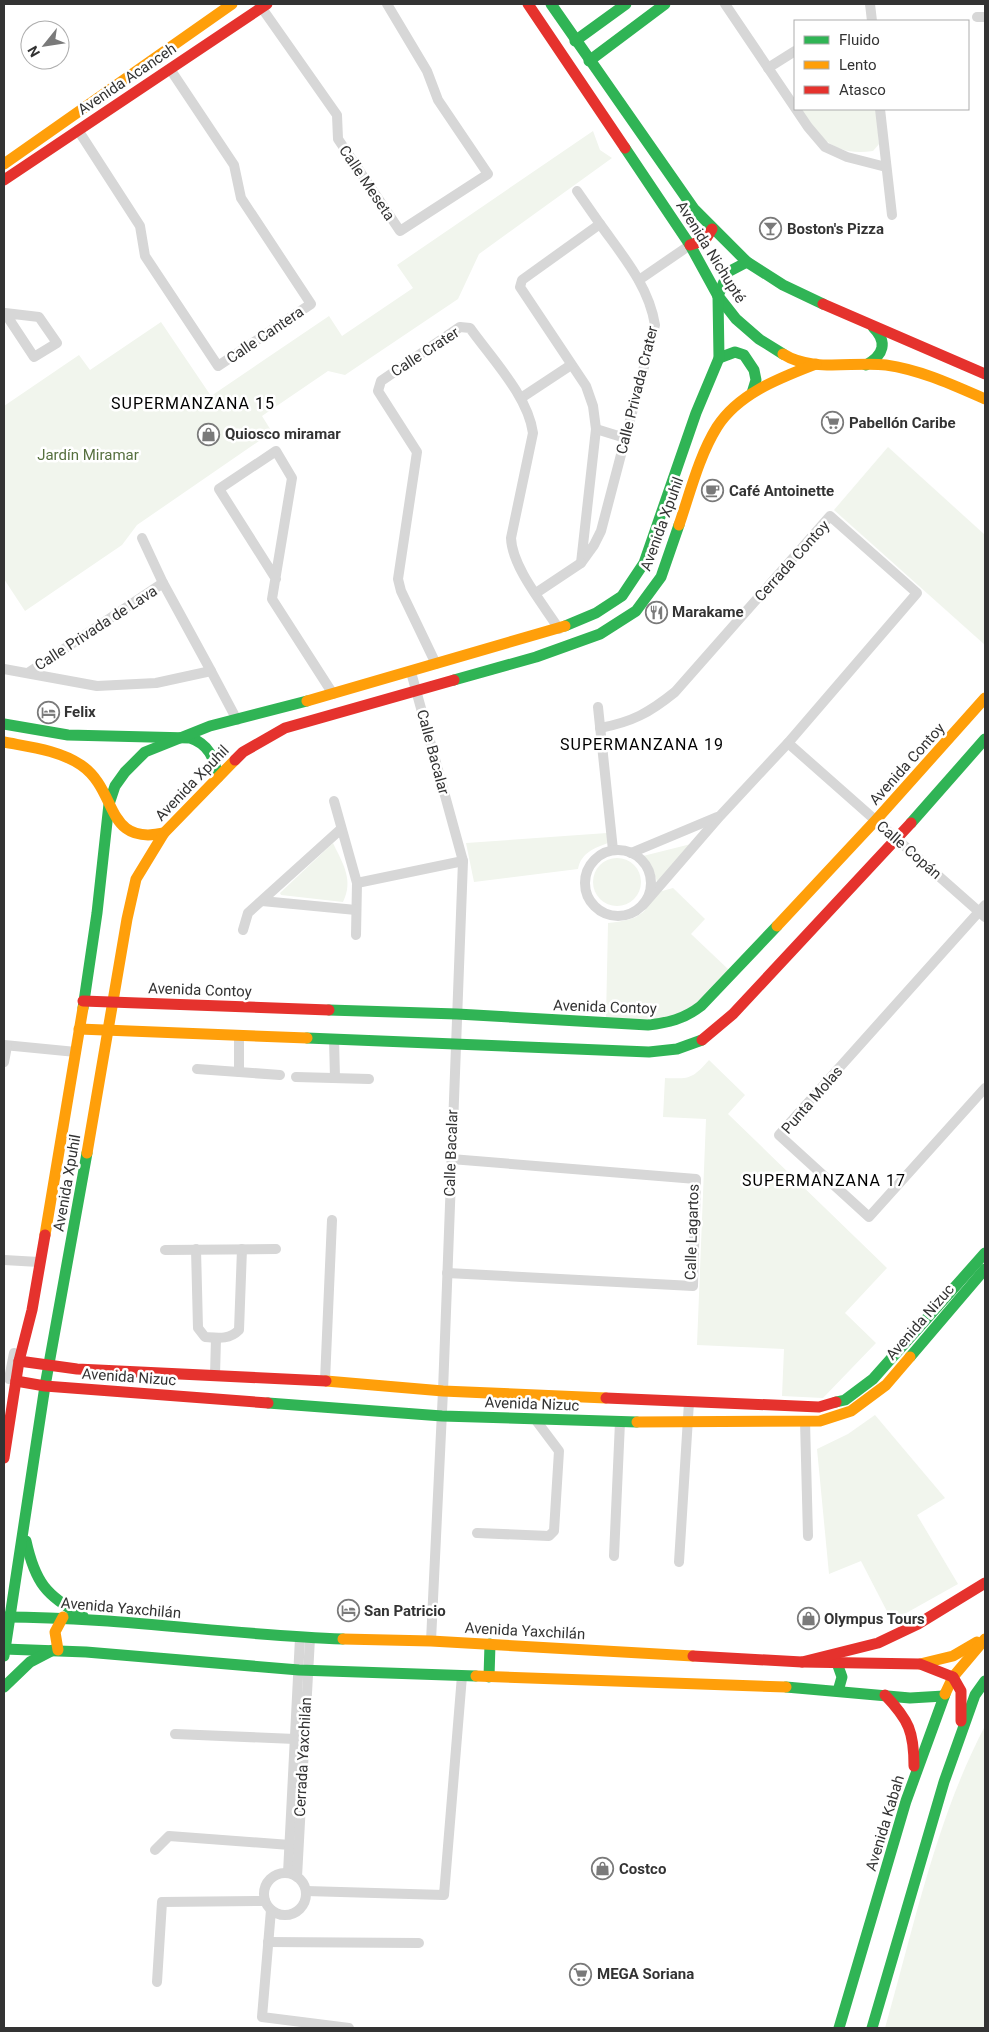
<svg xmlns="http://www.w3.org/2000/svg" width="989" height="2032" font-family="Roboto,sans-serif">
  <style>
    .green { fill: #f1f5ed }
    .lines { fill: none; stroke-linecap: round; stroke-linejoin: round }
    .street { stroke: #d7d7d7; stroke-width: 10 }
    .fast { stroke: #30b455; stroke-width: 11 }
    .slow { stroke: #ff9f0a; stroke-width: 11 }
    .jam { stroke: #e5322d; stroke-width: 11 }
    .labels { text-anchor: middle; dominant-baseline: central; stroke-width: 5; stroke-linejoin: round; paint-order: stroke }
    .street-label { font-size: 15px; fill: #333; stroke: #fff }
    .poi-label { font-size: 15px; font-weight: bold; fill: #333; stroke: #fff; text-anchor: start }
    .park-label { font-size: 15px; fill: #56703f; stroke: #fff }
    .neighbourhood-label { font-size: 16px; letter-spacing: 1px; fill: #000; stroke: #fff }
  </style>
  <rect width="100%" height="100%" fill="#fff"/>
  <g class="green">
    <path d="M801 109H876L879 144 873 151C834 156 821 140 801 109Z"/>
    <polygon points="593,131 600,150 612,158 479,254 458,299 345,375 328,371 262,416 272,432 137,525 122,545 25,611 4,579 4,406 79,355 90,370 161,322 211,396 329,316 342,336 413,288 397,265"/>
    <polygon points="888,447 985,535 985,645 834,510"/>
    <path d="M607 833 608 843C594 848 581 853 578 869L474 882 466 843Z"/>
    <path d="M333 843C343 864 354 880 343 902L281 895 280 893Z"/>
    <polygon points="691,844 658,885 653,869 643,856"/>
    <circle cx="617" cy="882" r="24"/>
    <path d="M673 888 705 919 691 934 729 970 698 1002 671 1019H606L608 923C633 920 645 918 655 893Z"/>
    <path d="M709 1060 745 1095 728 1114 887 1268 845 1313 876 1343 823 1398 782 1396 784 1349 697 1345 706 1119 663 1117 665 1078C690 1079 692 1079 709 1060Z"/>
    <polygon points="875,1415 945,1498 917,1515 958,1584 892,1621 861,1561 829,1574 817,1449 848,1434"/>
    <path d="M985 1726V2028H885C914 1927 936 1819 985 1726Z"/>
  </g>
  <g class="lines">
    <g class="street">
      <polyline points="259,4 337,115 338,139 400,231 488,174 438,100 427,71 387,4"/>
      <polyline points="725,4 808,127 825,147 847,157 886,167"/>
      <polyline points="870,4 872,21"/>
      <polyline points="977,17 985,17"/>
      <polyline points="768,68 795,51"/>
      <polyline points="880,109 892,215"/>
      <polyline points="78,130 140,226 145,256 218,366 311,304 241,198 234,165 170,69"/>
      <polyline points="577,191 600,224"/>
      <path d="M600 224C622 255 649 286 655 325L601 531 594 545 581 563 596 429 593 406 586 386 520 287 522 280Z"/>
      <polyline points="639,280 690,245"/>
      <polygon points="5,313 39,317 57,343 34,357"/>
      <polyline points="521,398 571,365"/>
      <polyline points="596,429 625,438"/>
      <polyline points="142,538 163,583"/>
      <polyline points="276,579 219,489 276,451 292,478 272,599 333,694"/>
      <polyline points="536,593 581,563"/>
      <path d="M436 664 401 591 398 579 417 452 378 391 381 381 460 327 470 328C492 359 528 396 533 433L511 538C512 567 543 604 559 629"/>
      <polyline points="4,669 97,686 156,683 211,671 163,583 28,673"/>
      <polyline points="211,671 237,720"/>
      <polyline points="411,672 463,861 443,1391 431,1641"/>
      <polyline points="598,707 613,850"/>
      <path d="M600 728C632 722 649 713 675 692L830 516 917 593 788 743 720 816 643 905"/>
      <polyline points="788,743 985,917"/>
      <polyline points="334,801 357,883 356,935"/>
      <circle cx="618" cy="883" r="33"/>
      <polyline points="631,853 717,817"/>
      <polyline points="357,883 463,861"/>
      <polyline points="262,901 356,910"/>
      <polyline points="985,905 779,1135 869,1217 985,1088"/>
      <polyline points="243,930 248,913 341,829"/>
      <polyline points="239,1035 239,1072"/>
      <polyline points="334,1039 335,1078"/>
      <polyline points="4,1045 76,1052"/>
      <polyline points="4,1062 7,1046"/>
      <polyline points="197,1069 280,1075"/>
      <polyline points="296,1077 369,1079"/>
      <path d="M196 1249 198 1328 205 1337C218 1338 229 1340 239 1330L242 1249"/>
      <polyline points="165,1250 276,1249"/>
      <polyline points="4,1260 39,1262"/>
      <polyline points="447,1273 693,1286 696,1179 451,1159"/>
      <polyline points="215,1375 216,1338"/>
      <polyline points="9,1379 14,1353"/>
      <polyline points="325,1381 332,1220"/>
      <polyline points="805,1421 808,1536"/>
      <polyline points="477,1533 549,1536 554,1531 559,1451 535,1419"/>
      <polyline points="614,1556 620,1422"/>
      <polyline points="679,1562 689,1402"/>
      <polyline points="175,1734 295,1739"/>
      <polyline points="155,1850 169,1836 290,1845"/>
      <polyline points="288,1873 300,1638"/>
      <circle cx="285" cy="1894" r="21"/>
      <polyline points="297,1877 310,1638"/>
      <polyline points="306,1891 444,1895 462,1676"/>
      <polyline points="271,1910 262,2017 349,2028"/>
      <polyline points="268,1942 419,1943"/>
      <polyline points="157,1982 162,1902 265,1901"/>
    </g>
    <g class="fast">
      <polyline points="551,4 694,209 747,262 783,285 823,304"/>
      <polyline points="575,41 626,4"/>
      <polyline points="589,61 665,4"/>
      <polyline points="625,148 690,245 718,296 736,319 759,339 783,354"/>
      <polyline points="718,296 728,272 747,262"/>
      <polyline points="719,358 735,352 744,355 754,370 756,380 752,393"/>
      <path d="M866 365C884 355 888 342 873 327"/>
      <polyline points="565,626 596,613 622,596 644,563 696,413 719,358 718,296"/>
      <polyline points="454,680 536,657 600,634 636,611 661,577 679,525"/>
      <path d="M4 724 68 735 190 738C209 744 214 758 218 777"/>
      <polyline points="911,823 985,739"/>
      <polyline points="83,1008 97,913 109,804 115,786 125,772 145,752 210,726 307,701"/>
      <path d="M329 1010 457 1014 648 1025C668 1023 684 1019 701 1006L777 926"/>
      <polyline points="307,1038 649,1052 677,1049 702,1040"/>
      <polyline points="910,1357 985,1269"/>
      <polyline points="836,1402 845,1400 873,1379 985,1253"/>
      <polyline points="268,1403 442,1416 637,1422"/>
      <path d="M26 1541C35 1582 46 1596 83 1616"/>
      <path d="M4 1617C117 1617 230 1635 343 1639"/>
      <polyline points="4,1649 86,1652 299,1670 476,1676"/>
      <polyline points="4,1656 45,1386 87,1153"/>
      <polyline points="837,1663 842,1677 838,1691"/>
      <polyline points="489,1677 490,1644"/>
      <polyline points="4,1687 30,1662 53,1650"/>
      <polyline points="786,1687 910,1698 944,1696"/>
      <polyline points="839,2028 906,1801 945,1694"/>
      <polyline points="872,2028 944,1782 975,1695 985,1681"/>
    </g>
    <g class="slow">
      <polyline points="4,164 232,4"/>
      <path d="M783 354C813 373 853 361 886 365 921 370 953 385 985 399"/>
      <path d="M679 525C690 493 699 456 717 427 739 393 780 378 816 364"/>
      <polyline points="307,701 565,626"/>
      <path d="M4 742C30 747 59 750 81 765 119 791 104 846 164 833"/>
      <polyline points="777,926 876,820 985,698"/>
      <polyline points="79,1029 307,1038"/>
      <polyline points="87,1153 127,919 136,879 164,833 235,760"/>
      <polyline points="45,1235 83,1008"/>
      <polyline points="326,1381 443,1391 606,1398"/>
      <polyline points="637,1422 820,1421 851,1411 886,1385 910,1357"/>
      <polyline points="343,1639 431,1641 693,1656"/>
      <polyline points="58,1650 55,1632 63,1617"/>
      <polyline points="920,1664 953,1656 977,1642"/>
      <polyline points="476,1676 786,1687"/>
      <polyline points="945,1694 953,1677 985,1639"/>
    </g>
    <g class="jam">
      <polyline points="528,4 625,148"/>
      <polyline points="4,180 267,4"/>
      <polyline points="690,245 705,240 712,229"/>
      <polyline points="823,304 985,374"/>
      <polyline points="235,760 243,752 285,728 454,680"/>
      <polyline points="83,1001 329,1010"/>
      <polyline points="702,1040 733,1014 911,823"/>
      <polyline points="19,1361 77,1369 326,1381"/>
      <polyline points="16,1381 45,1386 268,1403"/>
      <polyline points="606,1398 819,1407 836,1402"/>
      <polyline points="4,1458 19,1361 32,1310 45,1235"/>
      <polyline points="693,1656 802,1662 920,1664 953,1677"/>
      <polyline points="802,1662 878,1643 918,1624 985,1583"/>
      <polyline points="953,1677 961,1691 961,1721"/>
      <path d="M885 1695C909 1720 914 1732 914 1766"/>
    </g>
  </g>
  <defs>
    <symbol id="bar-ring" viewBox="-11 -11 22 22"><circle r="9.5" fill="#fff" stroke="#7a7a7a" stroke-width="1.5"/><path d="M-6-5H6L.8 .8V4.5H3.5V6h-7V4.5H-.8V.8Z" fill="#7a7a7a"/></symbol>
    <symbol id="supermarket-ring" viewBox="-11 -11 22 22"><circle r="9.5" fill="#fff" stroke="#7a7a7a" stroke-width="1.5"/><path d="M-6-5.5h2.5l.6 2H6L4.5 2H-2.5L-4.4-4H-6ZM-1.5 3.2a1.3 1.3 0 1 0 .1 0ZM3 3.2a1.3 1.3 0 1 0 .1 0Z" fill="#7a7a7a"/></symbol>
    <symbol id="shop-ring" viewBox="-11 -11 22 22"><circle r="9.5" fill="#fff" stroke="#7a7a7a" stroke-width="1.5"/><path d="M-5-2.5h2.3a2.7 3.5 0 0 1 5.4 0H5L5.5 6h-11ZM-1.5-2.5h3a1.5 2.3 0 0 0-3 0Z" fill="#7a7a7a"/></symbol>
    <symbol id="cafe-ring" viewBox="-11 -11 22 22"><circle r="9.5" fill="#fff" stroke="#7a7a7a" stroke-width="1.5"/><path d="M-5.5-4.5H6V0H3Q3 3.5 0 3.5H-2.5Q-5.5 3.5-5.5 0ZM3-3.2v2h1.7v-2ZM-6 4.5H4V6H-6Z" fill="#7a7a7a"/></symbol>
    <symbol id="restaurant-ring" viewBox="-11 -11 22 22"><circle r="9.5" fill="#fff" stroke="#7a7a7a" stroke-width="1.5"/><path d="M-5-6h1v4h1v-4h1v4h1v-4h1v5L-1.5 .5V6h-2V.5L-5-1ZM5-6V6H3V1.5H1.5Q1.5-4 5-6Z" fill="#7a7a7a"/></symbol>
    <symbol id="hotel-ring" viewBox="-11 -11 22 22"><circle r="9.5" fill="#fff" stroke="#7a7a7a" stroke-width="1.5"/><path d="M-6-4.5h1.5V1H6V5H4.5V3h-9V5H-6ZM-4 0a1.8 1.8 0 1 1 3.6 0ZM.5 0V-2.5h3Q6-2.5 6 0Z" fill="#7a7a7a"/></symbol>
  </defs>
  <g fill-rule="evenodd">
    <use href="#bar-ring" x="758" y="216" width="25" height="25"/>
    <use href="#supermarket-ring" x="820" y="410" width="25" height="25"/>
    <use href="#shop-ring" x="196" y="422" width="25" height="25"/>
    <use href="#cafe-ring" x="700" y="478" width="25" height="25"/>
    <use href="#restaurant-ring" x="644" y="600" width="25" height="25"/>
    <use href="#hotel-ring" x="36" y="700" width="25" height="25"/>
    <use href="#hotel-ring" x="336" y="1598" width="25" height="25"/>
    <use href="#shop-ring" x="796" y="1606" width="25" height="25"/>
    <use href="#shop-ring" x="590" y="1856" width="25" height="25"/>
    <use href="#supermarket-ring" x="568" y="1962" width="25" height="25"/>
  </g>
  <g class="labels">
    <g class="street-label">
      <text transform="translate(127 79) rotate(-34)">Avenida Acanceh</text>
      <text transform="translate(367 183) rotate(56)">Calle Meseta</text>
      <text transform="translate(711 252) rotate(58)">Avenida Nichupté</text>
      <text transform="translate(265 335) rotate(-34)">Calle Cantera</text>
      <text transform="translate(425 352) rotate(-33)">Calle Crater</text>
      <text transform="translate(637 390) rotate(-76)">Calle Privada Crater</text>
      <text transform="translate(662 524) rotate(-70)">Avenida Xpuhil</text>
      <text transform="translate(792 561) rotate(-48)">Cerrada Contoy</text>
      <text transform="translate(96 628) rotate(-33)">Calle Privada de Lava</text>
      <text transform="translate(433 752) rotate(75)">Calle Bacalar</text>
      <text transform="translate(907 764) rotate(-48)">Avenida Contoy</text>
      <text transform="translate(192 783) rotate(-46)">Avenida Xpuhil</text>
      <text transform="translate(909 850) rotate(41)">Calle Copán</text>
      <text transform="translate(200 990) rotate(2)">Avenida Contoy</text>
      <text transform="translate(605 1007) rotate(2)">Avenida Contoy</text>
      <text transform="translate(812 1100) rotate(-49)">Punta Molas</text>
      <text transform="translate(451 1153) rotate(-88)">Calle Bacalar</text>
      <text transform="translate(67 1183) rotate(-80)">Avenida Xpuhil</text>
      <text transform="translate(692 1232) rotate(-88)">Calle Lagartos</text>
      <text transform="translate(920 1322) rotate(-49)">Avenida Nizuc</text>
      <text transform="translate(129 1377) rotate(4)">Avenida Nizuc</text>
      <text transform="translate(532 1404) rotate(2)">Avenida Nizuc</text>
      <text transform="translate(121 1608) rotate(5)">Avenida Yaxchilán</text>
      <text transform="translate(525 1631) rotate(3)">Avenida Yaxchilán</text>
      <text transform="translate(303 1757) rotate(-87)">Cerrada Yaxchilán</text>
      <text transform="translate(885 1823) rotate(-73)">Avenida Kabah</text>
    </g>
    <g class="poi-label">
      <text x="787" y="229">Boston's Pizza</text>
      <text x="849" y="423">Pabellón Caribe</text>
      <text x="225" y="434">Quiosco miramar</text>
      <text x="729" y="491">Café Antoinette</text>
      <text x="672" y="612">Marakame</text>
      <text x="64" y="712">Felix</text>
      <text x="364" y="1611">San Patricio</text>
      <text x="824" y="1619">Olympus Tours</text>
      <text x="619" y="1869">Costco</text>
      <text x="597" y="1974">MEGA Soriana</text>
    </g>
    <g class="park-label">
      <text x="88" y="455">Jardín Miramar</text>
    </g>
    <g class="neighbourhood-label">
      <text x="193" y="403">SUPERMANZANA 15</text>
      <text x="642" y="744">SUPERMANZANA 19</text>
      <text x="824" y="1180">SUPERMANZANA 17</text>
    </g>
  </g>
  <rect width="989" height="2032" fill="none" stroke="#333333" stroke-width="10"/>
  <rect x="794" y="20" width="175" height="90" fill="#ffffff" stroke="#adadad"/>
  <rect x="804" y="36" width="25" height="8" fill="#30b455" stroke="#adadad"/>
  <text x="839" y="45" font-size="15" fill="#333333">Fluido</text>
  <rect x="804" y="61" width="25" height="8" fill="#ff9f0a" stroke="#adadad"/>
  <text x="839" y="70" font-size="15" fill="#333333">Lento</text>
  <rect x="804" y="86" width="25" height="8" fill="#e5322d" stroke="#adadad"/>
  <text x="839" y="95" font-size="15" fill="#333333">Atasco</text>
  <g transform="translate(45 45) rotate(240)"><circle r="24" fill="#ffffff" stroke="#adadad"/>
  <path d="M0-4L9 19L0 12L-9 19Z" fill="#7a7a7a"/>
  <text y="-8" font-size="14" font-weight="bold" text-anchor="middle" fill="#333333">N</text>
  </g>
</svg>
